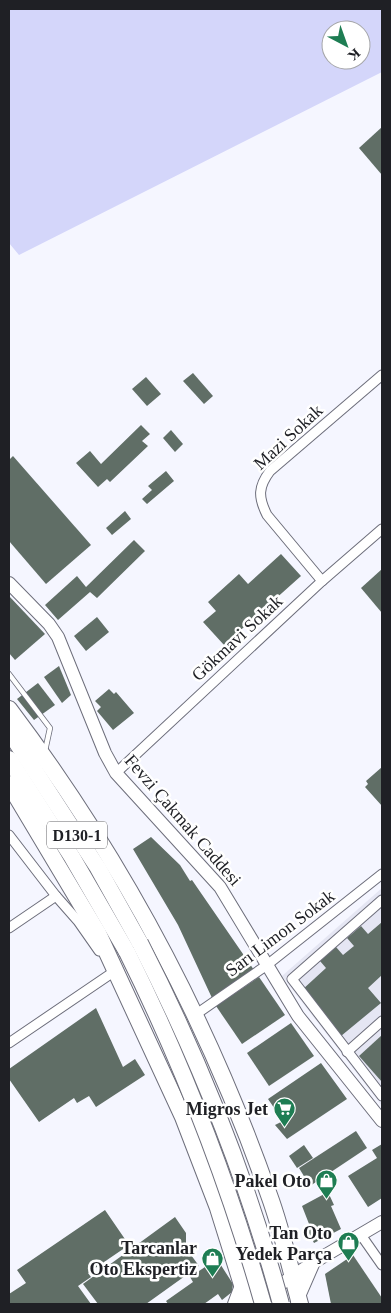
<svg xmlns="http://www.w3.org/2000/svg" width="391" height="1313" font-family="'Times New Roman',serif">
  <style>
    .built { fill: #e5e6f3 }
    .green { fill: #d4d6fa; fill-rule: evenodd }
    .building { fill: #606e66 }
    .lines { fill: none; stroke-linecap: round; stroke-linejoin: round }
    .lane-casing { stroke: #6d6e7b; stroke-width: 6 }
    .street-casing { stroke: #6d6e7b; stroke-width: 11 }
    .secondary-casing { stroke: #6d6e7b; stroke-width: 14 }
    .highway-casing { stroke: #6d6e7b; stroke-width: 18 }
    .lane { stroke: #fff; stroke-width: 4.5 }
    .street { stroke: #fff; stroke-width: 9 }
    .secondary { stroke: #fff; stroke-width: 12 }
    .highway { stroke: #fff; stroke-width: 16 }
    .highway-bridge-casing { stroke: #6d6e7b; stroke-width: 18; stroke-linecap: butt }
    .highway-bridge { stroke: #fff; stroke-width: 16 }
    .labels { text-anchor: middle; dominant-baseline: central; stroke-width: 5; stroke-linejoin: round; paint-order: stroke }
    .shield { fill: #fff; stroke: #626366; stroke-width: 1 }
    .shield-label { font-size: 16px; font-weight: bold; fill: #1f2025 }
    .street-label { font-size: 18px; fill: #1f2025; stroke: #fff }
    .poi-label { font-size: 18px; font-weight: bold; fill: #1f2025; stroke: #fff; text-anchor: end }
  </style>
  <rect width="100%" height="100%" fill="#f5f6ff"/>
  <polygon class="built" points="382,888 382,1106 282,976"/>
  <path class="green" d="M9 9H382V72L19 255 9 243ZM331 30H361V60H331Z"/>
  <g class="building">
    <polygon points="382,127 382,175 359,148"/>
    <polygon points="193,373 213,396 204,404 183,381"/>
    <polygon points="146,377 161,394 147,406 132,389"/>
    <polygon points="141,425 150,434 142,441 148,446 110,482 107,479 98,487 76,463 90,451 101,464"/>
    <polygon points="171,430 183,444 175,452 163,438"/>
    <polygon points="13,456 91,545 46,584 9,541 9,460"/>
    <polygon points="166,471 174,481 147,504 142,499 152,490 148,486"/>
    <polygon points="125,511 131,519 112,535 106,528"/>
    <polygon points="134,540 145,551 97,598 90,592 58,620 45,605 77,576 86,587"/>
    <polygon points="281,554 301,576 224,645 203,622 216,611 208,602 239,574 248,584"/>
    <polygon points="382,569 382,613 361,588"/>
    <polygon points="9,596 45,634 15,660 9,653"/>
    <polygon points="97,617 109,632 86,651 74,636"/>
    <polygon points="59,666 71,695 62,703 44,677"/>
    <polygon points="38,683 55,705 34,720 17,699"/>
    <polygon points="109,689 114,694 116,692 134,713 113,730 97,711 101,707 95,701"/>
    <polygon points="382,767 382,806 365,787 368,784 366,781"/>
    <polygon points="151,837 180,865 190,881 192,880 254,970 212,998 178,925 133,849"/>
    <polygon points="382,922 382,975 368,988 381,1003 341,1036 302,990 326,968 320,961 336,947 343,955 354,946 347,938 361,926 368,934"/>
    <polygon points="259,977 285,1015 242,1044 216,1006"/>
    <polygon points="96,1008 123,1067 135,1059 145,1075 96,1107 89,1096 77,1103 74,1098 39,1122 9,1079 9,1069"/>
    <polygon points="291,1023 314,1056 269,1086 247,1053"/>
    <polygon points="382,1035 382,1082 359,1056"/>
    <polygon points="321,1063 347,1099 287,1139 275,1125 283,1121 268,1099"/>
    <polygon points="356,1131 367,1148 310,1186 299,1168"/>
    <polygon points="382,1144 382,1198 368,1207 348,1176 377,1158 372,1150"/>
    <polygon points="304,1145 313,1158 297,1168 289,1156"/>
    <polygon points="328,1192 334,1205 331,1206 341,1229 314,1243 308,1231 311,1229 302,1206"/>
    <polygon points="105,1210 129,1245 88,1273 91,1277 78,1286 91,1304 9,1304 9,1294 26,1283 17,1270"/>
    <polygon points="175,1217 186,1233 186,1248 199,1266 146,1304 98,1304 83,1284"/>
    <polygon points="353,1255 382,1298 382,1304 331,1304 325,1274"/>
    <polygon points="217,1259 233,1284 232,1292 222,1300 218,1294 204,1304 168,1304 166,1301 193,1282 190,1277"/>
  </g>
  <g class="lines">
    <defs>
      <polyline id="lane" points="9,674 50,728 45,751"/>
      <g id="street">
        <path d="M322 581 267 515C258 497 258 487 270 471L382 375"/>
        <polyline points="116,773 322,581 382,529"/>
        <polyline points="9,835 56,896 78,921 99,951"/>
        <polyline points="382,900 292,979 382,1096"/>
        <polyline points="9,928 56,896"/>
        <polyline points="195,1015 267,965 382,874"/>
        <polyline points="9,1043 112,973"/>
        <polyline points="347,1052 382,1021"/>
        <polyline points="361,1235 382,1265"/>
      </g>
      <g id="secondary">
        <polyline points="9,583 49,624 58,637 105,753 116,773 220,887 298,1016 382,1121"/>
        <polyline points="269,1292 314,1262 382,1222"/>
        <polyline points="297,1301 314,1262"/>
        <polyline points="234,1304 242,1283"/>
      </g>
      <g id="highway">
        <path d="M9 709C122 859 207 1018 269 1195 282 1230 290 1268 300 1304"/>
        <polyline points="9,731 98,868 140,943"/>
        <polyline points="9,759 72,857 127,952"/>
        <polyline points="9,784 98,933 183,1117 218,1208 248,1304"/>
      </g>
    </defs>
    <use href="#lane" class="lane-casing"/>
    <use href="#street" class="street-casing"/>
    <use href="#secondary" class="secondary-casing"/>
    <use href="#highway" class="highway-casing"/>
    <use href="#lane" class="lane"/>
    <use href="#street" class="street"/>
    <use href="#secondary" class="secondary"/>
    <use href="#highway" class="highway"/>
    <defs>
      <g id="highway-bridge">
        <path d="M140 943C199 1058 247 1179 281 1304"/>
        <path d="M127 952C184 1067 228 1181 263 1304"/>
      </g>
    </defs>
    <use href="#highway-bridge" class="highway-bridge-casing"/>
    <use href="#highway-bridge" class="highway-bridge"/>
  </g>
  <defs>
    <symbol id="supermarket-pin" viewBox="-11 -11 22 30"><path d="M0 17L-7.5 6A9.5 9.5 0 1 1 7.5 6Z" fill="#1e7d53" stroke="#fff"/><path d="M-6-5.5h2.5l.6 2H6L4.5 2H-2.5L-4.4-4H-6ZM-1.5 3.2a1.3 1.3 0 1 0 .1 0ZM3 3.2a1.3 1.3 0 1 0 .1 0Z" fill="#fff"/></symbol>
    <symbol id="shop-pin" viewBox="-11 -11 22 30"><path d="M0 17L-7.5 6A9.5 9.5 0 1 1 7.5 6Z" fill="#1e7d53" stroke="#fff"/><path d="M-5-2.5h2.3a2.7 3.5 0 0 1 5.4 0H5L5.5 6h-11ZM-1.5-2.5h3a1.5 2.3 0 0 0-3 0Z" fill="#fff"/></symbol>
  </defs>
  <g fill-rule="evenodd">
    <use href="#supermarket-pin" x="272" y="1096" width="25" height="34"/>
    <use href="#shop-pin" x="314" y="1168" width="25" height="34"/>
    <use href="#shop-pin" x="336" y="1230" width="25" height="34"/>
    <use href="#shop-pin" x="200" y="1246" width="25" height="34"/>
  </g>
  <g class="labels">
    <rect class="shield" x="47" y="821.5" width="60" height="27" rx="4"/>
    <g class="shield-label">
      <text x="77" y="835">D130-1</text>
    </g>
    <g class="street-label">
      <text transform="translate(288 437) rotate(-43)">Mazi Sokak</text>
      <text transform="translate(237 638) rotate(-43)">Gökmavi Sokak</text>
      <text transform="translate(183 820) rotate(49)">Fevzi Çakmak Caddesi</text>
      <text transform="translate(280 933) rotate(-37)">Sarı Limon Sokak</text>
    </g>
    <g class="poi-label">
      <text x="268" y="1109">Migros Jet</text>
      <text x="311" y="1181">Pakel Oto</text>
      <text x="332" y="1233">Tan Oto<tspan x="332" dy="21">Yedek Parça</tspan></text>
      <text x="197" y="1248">Tarcanlar<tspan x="197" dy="21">Oto Ekspertiz</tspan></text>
    </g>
  </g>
  <rect width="391" height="1313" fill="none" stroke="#1f2025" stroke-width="20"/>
  <g transform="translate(346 45) rotate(139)"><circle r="24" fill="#ffffff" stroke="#a5a6a8"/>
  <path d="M0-4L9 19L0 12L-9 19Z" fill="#1e7d53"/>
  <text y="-8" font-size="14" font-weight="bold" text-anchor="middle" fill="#1f2025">K</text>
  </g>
</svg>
